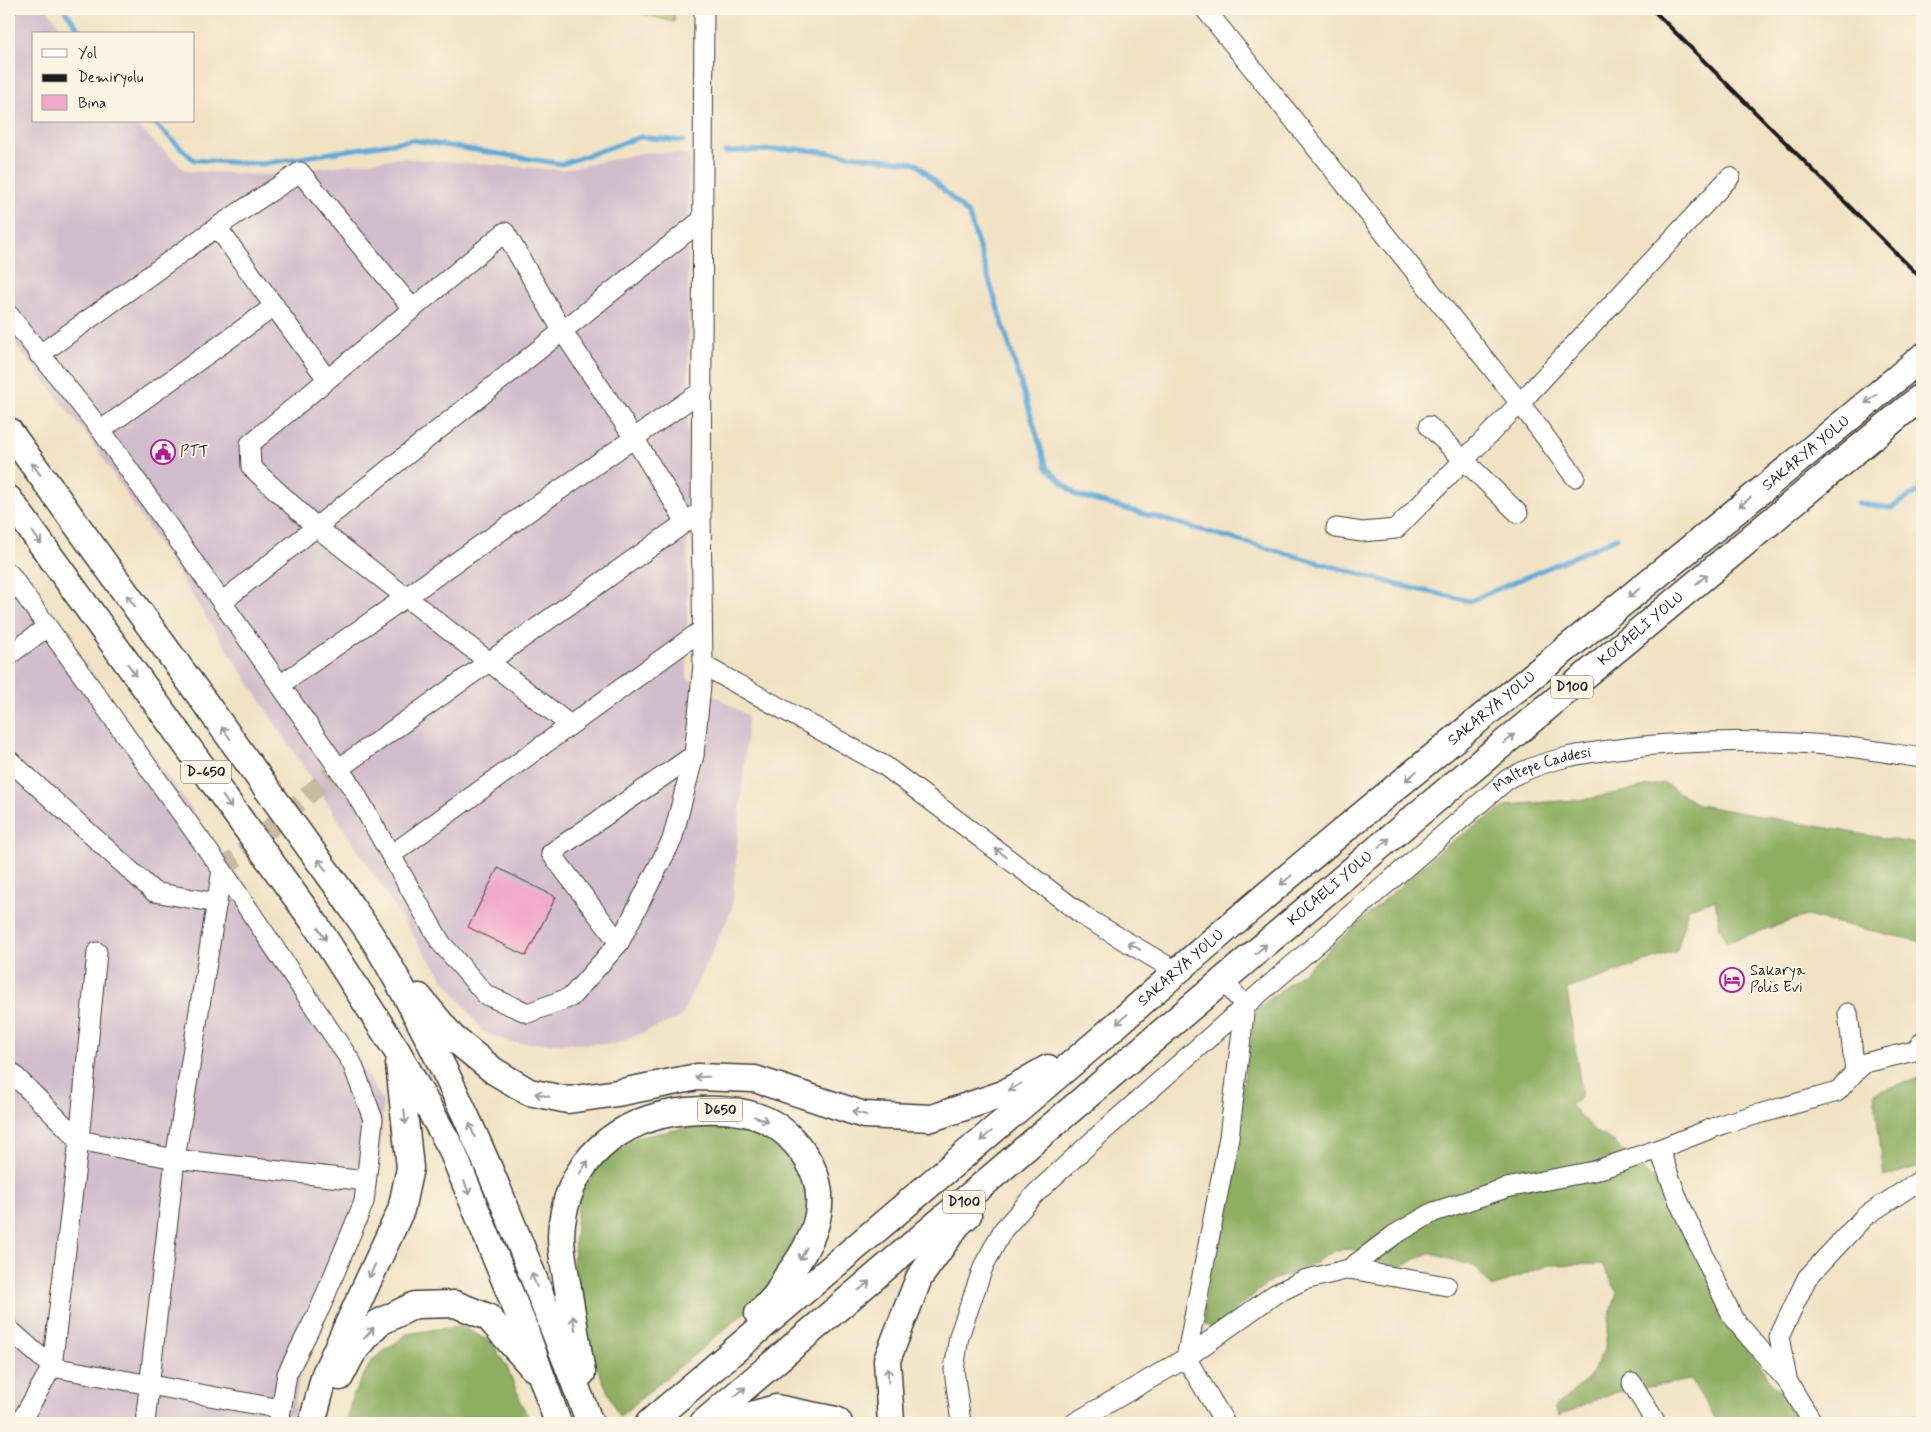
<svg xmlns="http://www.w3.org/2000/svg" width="1931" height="1432" font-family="Mynerve,sans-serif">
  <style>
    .industrial { fill: #d1bdcc }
    .green { fill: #b3ca6f; stroke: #687346 }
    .forest { fill: #8eae62; stroke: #55653f }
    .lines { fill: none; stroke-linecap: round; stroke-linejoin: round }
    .stream { stroke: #61abd9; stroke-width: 5 }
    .building { fill: #f3aaca }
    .minor-tunnel { stroke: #c6baa2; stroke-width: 19; stroke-dasharray: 19 9; stroke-linecap: butt }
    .minor-casing { stroke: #3c3a35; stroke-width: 21 }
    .highway-casing { stroke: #3c3a35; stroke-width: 29 }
    .minor { stroke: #fff; stroke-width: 19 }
    .highway { stroke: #fff; stroke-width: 26 }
    .rail { stroke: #1c1c1c; stroke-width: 4 }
    .oneway { stroke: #999 }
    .labels { text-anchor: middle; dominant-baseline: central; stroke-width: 4; stroke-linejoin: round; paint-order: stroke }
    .shield { fill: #fcf5e5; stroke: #5f5d58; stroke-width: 1 }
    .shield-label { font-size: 14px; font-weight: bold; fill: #1c1c1c }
    .poi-label { font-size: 15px; fill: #1c1c1c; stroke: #fcf5e5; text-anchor: start }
    .street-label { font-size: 15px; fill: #1c1c1c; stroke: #fcf5e5 }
  </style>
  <rect width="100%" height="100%" fill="#fcf5e5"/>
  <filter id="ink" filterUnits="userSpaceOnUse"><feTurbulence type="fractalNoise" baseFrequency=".02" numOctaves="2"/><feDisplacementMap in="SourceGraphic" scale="10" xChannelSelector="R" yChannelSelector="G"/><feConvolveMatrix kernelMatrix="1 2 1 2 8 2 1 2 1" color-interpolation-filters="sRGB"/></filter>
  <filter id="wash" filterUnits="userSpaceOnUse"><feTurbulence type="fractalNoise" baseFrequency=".0096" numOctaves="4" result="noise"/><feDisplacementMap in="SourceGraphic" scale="20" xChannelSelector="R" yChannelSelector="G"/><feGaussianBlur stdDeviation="1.12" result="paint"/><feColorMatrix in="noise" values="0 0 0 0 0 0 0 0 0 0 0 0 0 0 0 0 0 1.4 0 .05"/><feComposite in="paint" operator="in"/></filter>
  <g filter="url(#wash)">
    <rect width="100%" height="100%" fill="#f1e2c4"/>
    <g class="industrial">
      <polygon points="9,9 47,9 66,34 34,34 34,121 132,121 186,171 267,175 399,158 562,170 647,152 689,154 687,679 748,716 732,909 681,1017 615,1044 514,1043 483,1032 426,955 91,440 9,336"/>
      <polygon points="9,559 225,855 383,1101 378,1194 299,1378 292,1423 9,1423"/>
    </g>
    <polygon class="green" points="625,9 674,9 674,22"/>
    <g class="forest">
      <polygon points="1664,783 1699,805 1922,845 1922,942 1806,916 1727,942 1720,928 1715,900 1688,908 1677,951 1567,989 1582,1097 1570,1105 1595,1131 1614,1142 1668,1194 1743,1340 1772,1383 1798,1408 1805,1423 1718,1423 1691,1380 1612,1393 1559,1416 1554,1408 1588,1379 1605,1348 1609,1318 1617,1293 1603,1264 1548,1265 1492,1287 1474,1266 1428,1253 1390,1272 1383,1262 1353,1249 1336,1250 1298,1272 1272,1280 1235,1310 1234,1320 1219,1331 1204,1324 1204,1306 1256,1010 1313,964 1445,846 1508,805 1588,799"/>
      <polygon points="1922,1077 1922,1165 1884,1177 1874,1093"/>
      <polygon points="694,1126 759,1131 798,1160 809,1205 795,1247 773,1289 619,1417 589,1349 573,1266 578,1199 603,1160 635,1138"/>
      <polygon points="462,1327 491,1342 506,1365 530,1423 347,1423 352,1397 372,1360 407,1334 437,1329"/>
    </g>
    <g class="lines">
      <g class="stream">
        <polyline points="64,9 82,34"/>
        <polyline points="152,121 194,160 262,164 412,140 562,164 640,137 683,141"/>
        <polyline points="725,152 797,149 916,163 969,215 1047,468 1076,495 1399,585 1470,601 1617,538"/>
        <polyline points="1858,503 1891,508 1922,489"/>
      </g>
    </g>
    <g id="blocks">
      <polygon class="building" points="498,868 556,897 526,956 468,927"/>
    </g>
  </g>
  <g filter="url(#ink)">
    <use href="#blocks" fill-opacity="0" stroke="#3c3a35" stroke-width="1"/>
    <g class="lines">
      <polyline class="minor-tunnel" points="222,870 338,769"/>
      <defs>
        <g id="minor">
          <polyline points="704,9 701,512 703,665 885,766 1088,919 1176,971"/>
          <polyline points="1205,9 1520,403 1575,477"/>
          <polyline points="217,227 327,379"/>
          <polyline points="9,315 101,430 353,789 441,943 486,995 528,1013 571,997 619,943 672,840 694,755 703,665"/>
          <polyline points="39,355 217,227 300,172 412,308"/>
          <polyline points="1429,426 1518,513"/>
          <polyline points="101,430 275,306"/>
          <polyline points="1336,528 1362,532 1396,529 1520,403 1730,177"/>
          <polyline points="9,573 222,870 175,1159 145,1423"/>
          <polyline points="222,602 703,219"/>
          <polyline points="9,655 47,627"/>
          <polyline points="280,685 703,390"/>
          <polyline points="570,725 316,527 251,467 250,444 505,232 563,332 634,438 686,522"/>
          <polyline points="9,760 154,892 217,903"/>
          <polyline points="338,769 696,515"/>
          <polyline points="391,855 702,630"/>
          <polyline points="222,870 352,1063 373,1119 364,1202 321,1306 287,1374 279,1423"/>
          <polyline points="619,943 551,853 694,755"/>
          <polyline points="1224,981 1245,1006 1229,1137 1186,1358 1225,1423"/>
          <polyline points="1848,1013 1855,1072"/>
          <polyline points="9,1070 79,1140 175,1159 366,1181"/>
          <polyline points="1659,1149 1679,1202 1733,1318 1788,1382 1813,1423"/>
          <polyline points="1349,1269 1394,1235 1434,1212 1506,1188 1594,1171 1659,1149 1723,1124 1837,1092 1855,1072 1865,1063 1914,1051 1922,1042"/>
          <polyline points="9,1329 52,1367 281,1409"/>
          <polyline points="1787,1379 1779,1337 1807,1278 1864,1217 1922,1179"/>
          <polyline points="1632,1383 1656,1423"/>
          <polyline points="20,1423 52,1367 79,1140 97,952"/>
          <path id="s1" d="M961 1423 954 1370 959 1336 984 1265 1003 1230 1036 1193 1099 1135 1245 1006 1509 778C1548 758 1583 753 1626 748 1696 739 1769 740 1839 746 1867 749 1895 754 1922 758"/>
          <polyline points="1074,1423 1186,1358 1275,1294 1304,1280 1349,1269 1447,1286"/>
        </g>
        <g id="highway">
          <path d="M9 431 340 890C353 910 368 929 380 950 468 1098 528 1263 590 1423"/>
          <polyline points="9,499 314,922 397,1051 451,1148 525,1330 558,1423"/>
          <polyline points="419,997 452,1037 494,1071 529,1092 568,1100 617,1093 697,1077 755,1079 864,1115 932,1118 1003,1094 1048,1068"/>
          <path d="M582 1373C577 1343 572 1313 567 1283 564 1264 559 1243 562 1223 572 1150 631 1112 701 1110 723 1109 748 1111 768 1121 784 1129 796 1142 806 1157 833 1199 815 1240 788 1275 783 1281 781 1289 776 1295 771 1302 764 1308 758 1314"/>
          <polyline points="340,1377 352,1354 378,1323 415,1305 455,1304 488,1317 533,1368"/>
          <polyline points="312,1423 325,1374 401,1210 410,1168 399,1064"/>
          <path id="s2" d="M649 1423 1103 1037C1367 800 1652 586 1922 357"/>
          <path id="s3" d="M703 1423 1404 826 1922 396"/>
          <polyline points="723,1423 776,1408 836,1420 839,1423"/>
          <polyline points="891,1423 887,1360 919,1278 958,1224 968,1215"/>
        </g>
      </defs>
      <use href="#minor" class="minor-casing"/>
      <use href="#highway" class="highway-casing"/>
      <use href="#minor" class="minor"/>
      <use href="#highway" class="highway"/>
      <polyline class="rail" points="1652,9 1922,279"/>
    </g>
    <defs><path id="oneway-shaft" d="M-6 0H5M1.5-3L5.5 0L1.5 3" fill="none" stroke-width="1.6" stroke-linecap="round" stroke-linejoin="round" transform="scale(1.25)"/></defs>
    <g class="oneway">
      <use href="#oneway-shaft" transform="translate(1871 399) rotate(141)"/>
      <use href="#oneway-shaft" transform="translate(36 469) rotate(-126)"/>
      <use href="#oneway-shaft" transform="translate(1745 502) rotate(141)"/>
      <use href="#oneway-shaft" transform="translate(37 538) rotate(54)"/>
      <use href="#oneway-shaft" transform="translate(1702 579) rotate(-40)"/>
      <use href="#oneway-shaft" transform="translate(1634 593) rotate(141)"/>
      <use href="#oneway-shaft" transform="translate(131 601) rotate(-126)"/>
      <use href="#oneway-shaft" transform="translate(132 670) rotate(54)"/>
      <use href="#oneway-shaft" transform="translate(226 733) rotate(-126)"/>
      <use href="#oneway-shaft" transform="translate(1509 739) rotate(-40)"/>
      <use href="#oneway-shaft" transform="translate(1411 776) rotate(140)"/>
      <use href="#oneway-shaft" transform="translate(227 802) rotate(54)"/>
      <use href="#oneway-shaft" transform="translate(1384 843) rotate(-41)"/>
      <use href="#oneway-shaft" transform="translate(1001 853) rotate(-143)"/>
      <use href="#oneway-shaft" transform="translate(322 865) rotate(-126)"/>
      <use href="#oneway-shaft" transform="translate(1286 880) rotate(140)"/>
      <use href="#oneway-shaft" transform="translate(322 934) rotate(57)"/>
      <use href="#oneway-shaft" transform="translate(1134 946) rotate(-149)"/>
      <use href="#oneway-shaft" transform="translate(1261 949) rotate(-41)"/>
      <use href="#oneway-shaft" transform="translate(1122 1019) rotate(138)"/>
      <use href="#oneway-shaft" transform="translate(702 1077) rotate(179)"/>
      <use href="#oneway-shaft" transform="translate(1015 1087) rotate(150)"/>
      <use href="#oneway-shaft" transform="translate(542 1095) rotate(-167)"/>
      <use href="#oneway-shaft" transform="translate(859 1113) rotate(-165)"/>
      <use href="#oneway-shaft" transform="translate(405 1117) rotate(84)"/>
      <use href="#oneway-shaft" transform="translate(761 1119) rotate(20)"/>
      <use href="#oneway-shaft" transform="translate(472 1130) rotate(-113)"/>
      <use href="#oneway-shaft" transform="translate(986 1136) rotate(140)"/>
      <use href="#oneway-shaft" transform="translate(584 1167) rotate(-56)"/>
      <use href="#oneway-shaft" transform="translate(467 1188) rotate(68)"/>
      <use href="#oneway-shaft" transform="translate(803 1254) rotate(120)"/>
      <use href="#oneway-shaft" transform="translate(372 1271) rotate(115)"/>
      <use href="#oneway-shaft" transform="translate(534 1280) rotate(-112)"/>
      <use href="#oneway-shaft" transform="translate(864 1286) rotate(-40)"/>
      <use href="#oneway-shaft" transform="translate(574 1323) rotate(-99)"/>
      <use href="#oneway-shaft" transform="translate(369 1333) rotate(-49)"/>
      <use href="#oneway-shaft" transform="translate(888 1375) rotate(-92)"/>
      <use href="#oneway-shaft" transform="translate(740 1392) rotate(-40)"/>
    </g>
  </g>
  <defs>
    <symbol id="civic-ring" viewBox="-11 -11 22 22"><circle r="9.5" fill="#fcf5e5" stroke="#b5179e" stroke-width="1.5"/><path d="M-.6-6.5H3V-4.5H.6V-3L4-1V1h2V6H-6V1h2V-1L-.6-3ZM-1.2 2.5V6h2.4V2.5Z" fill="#b5179e"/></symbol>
    <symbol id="hotel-ring" viewBox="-11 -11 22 22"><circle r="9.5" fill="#fcf5e5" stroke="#b5179e" stroke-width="1.5"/><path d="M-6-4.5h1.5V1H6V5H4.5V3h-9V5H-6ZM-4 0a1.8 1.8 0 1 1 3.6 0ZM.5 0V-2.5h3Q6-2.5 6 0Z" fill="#b5179e"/></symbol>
  </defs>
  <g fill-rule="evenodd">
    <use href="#civic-ring" x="149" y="438" width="28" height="28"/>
    <use href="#hotel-ring" x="1718" y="966" width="28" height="28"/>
  </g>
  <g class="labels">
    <g class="shield">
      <rect x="1551" y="675.5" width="42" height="23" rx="4"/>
      <rect x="181" y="760.5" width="50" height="23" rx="4"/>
      <rect x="697.5" y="1098.5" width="45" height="23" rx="4"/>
      <rect x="943" y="1190.5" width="42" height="23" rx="4"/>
    </g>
    <g class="shield-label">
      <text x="1572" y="687">D100</text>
      <text x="206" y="772">D-650</text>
      <text x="720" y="1110">D650</text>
      <text x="964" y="1202">D100</text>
    </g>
    <g class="poi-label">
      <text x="180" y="452">PTT</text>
      <text x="1750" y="971">Sakarya<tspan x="1750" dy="17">Polis Evi</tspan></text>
    </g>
    <g class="street-label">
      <text stroke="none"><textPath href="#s2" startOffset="1510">SAKARYA YOLU</textPath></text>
      <text stroke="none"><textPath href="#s3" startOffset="1229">KOCAELİ YOLU</textPath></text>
      <text stroke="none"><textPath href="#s2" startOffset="1105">SAKARYA YOLU</textPath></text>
      <text stroke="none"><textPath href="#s1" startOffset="916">Maltepe Caddesi</textPath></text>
      <text stroke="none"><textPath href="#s3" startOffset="824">KOCAELİ YOLU</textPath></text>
      <text stroke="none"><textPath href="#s2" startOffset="700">SAKARYA YOLU</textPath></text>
    </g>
  </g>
  <rect width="1931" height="1432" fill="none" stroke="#fcf5e5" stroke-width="30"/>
  <rect x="32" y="32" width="162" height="90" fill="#fcf5e5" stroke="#a29e95"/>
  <rect x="42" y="49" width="25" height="8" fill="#ffffff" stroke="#a29e95"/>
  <text x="78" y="58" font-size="15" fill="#1c1c1c">Yol</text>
  <rect x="42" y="74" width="25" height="8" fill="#1c1c1c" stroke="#a29e95"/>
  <text x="78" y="82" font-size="15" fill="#1c1c1c">Demiryolu</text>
  <rect x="42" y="95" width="25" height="15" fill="#f3aaca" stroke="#a29e95"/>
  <text x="78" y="108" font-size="15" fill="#1c1c1c">Bina</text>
</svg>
